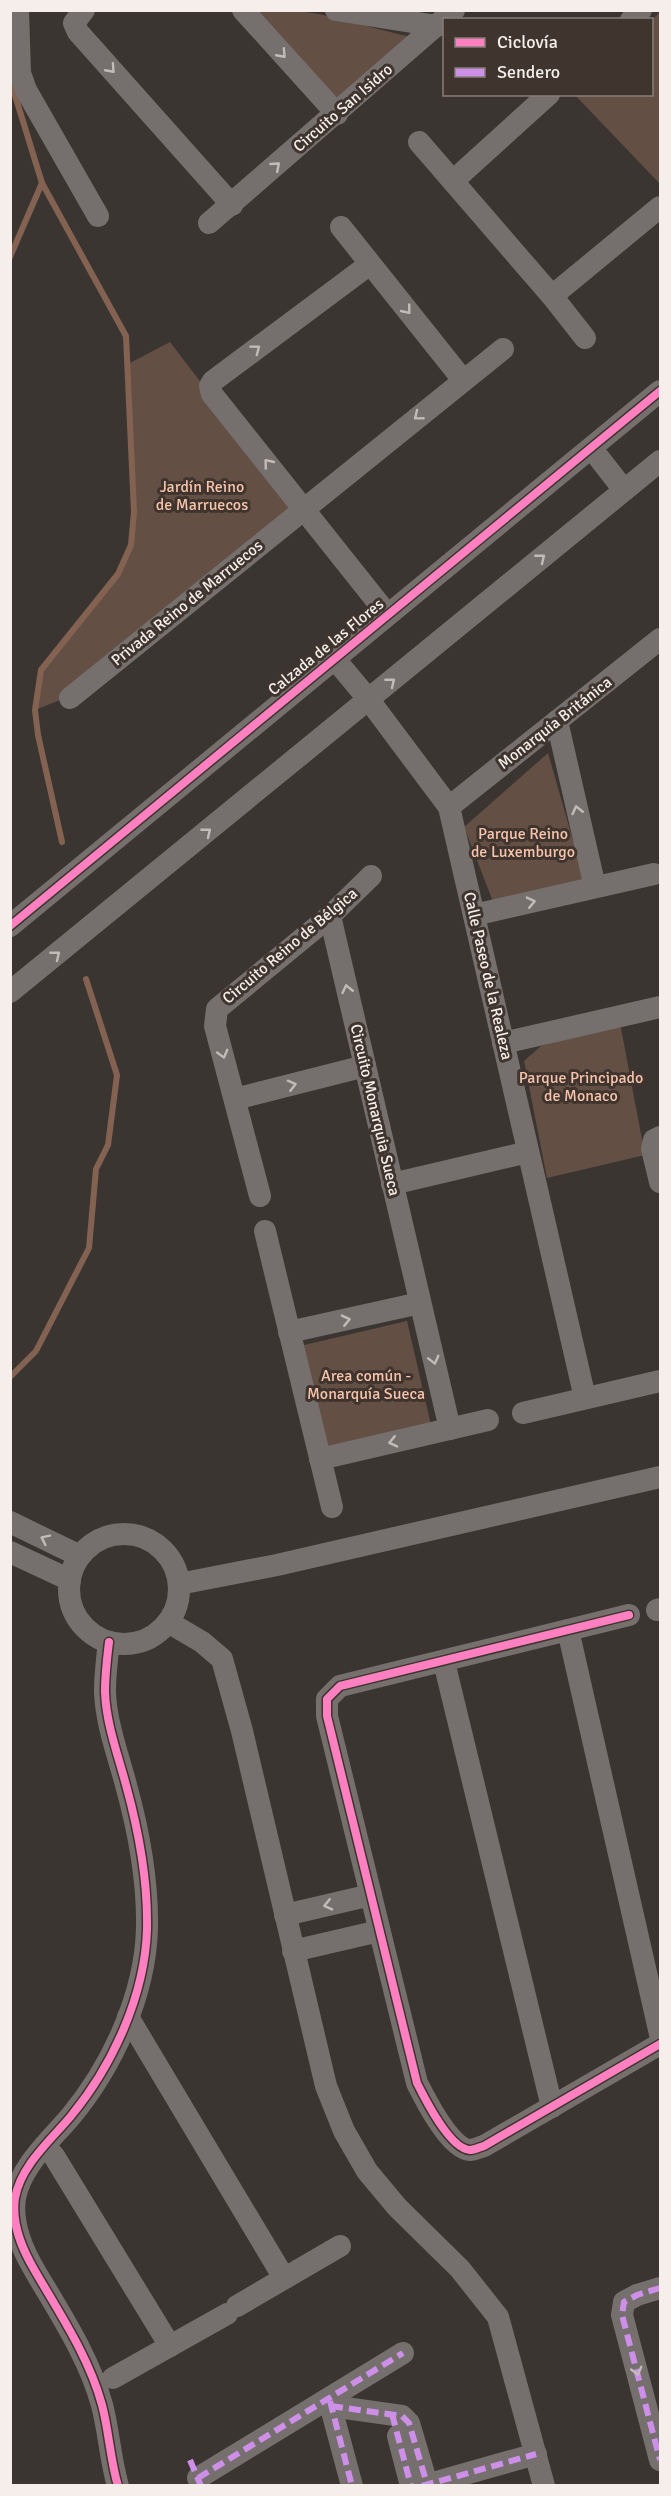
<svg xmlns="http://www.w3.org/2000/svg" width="671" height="2496" font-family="Signika,sans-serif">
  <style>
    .green { fill: #644f45 }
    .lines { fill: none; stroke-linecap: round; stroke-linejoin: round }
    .stream { stroke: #846252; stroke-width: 6 }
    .minor { stroke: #75706e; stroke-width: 22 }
    .quiet { stroke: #ce8fe9; stroke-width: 6; stroke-dasharray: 12 6; stroke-linecap: butt }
    .cycleway-casing { stroke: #3f342e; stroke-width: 11 }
    .cycleway { stroke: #ff80c0; stroke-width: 8 }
    .oneway { stroke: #c2bcb9 }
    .labels { text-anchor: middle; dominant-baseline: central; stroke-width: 6; stroke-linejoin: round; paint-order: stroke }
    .street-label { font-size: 16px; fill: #f5eeeb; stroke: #3f342e }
    .park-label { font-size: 16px; fill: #f7c4ab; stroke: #3f342e }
  </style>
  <rect width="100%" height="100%" fill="#3b3532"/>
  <g class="green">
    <polygon points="291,10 319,14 410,37 338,102 253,11"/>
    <polygon points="660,12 660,184 575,95 652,94 652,20"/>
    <polygon points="170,342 297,508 70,696 35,710 41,670 118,575 131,545 134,512 128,364"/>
    <polygon points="548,753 584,879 494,904 464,827"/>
    <polygon points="620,1023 645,1155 547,1178 524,1061 541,1046"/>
    <polygon points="407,1321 431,1425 324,1448 300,1346"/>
  </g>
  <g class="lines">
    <g class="stream">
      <polyline points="10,79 42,183 126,336 134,512 131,545 118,574 41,670 35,710 38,735 62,842"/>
      <polyline points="10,257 42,183"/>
      <polyline points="10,1377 36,1351 89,1248 96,1169 108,1145 117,1075 86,979"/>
    </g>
    <g class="minor">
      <polyline points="18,10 20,73 26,90 98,216"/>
      <polyline points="84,10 74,23 78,32 232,205"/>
      <polyline points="243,10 337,114"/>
      <polyline points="336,10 437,26"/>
      <polyline points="631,20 641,10"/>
      <polyline points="419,142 552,296 585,338"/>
      <polyline points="453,181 549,94"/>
      <polyline points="209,223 454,10"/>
      <polyline points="341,227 463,380"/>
      <polyline points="370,264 213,381 210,386 212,394 387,614"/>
      <polyline points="552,296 660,207"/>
      <polyline points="592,449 624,490"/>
      <polyline points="334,658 369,700 449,807 585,1398"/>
      <polyline points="70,698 503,349"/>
      <polyline points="557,721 595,887"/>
      <polyline points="449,807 660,639"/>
      <polyline points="474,915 654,874"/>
      <polyline points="330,916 450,1429"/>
      <polyline points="10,926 660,391"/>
      <polyline points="10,992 660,461"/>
      <polyline points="503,1043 660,1007"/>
      <polyline points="235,1099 365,1066"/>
      <polyline points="660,1137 654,1140 652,1149 660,1182"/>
      <polyline points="392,1184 528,1152"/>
      <polyline points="260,1196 215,1026 217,1009 330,916 371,876"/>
      <polyline points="265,1231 332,1507"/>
      <polyline points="289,1332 420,1303"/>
      <polyline points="523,1413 660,1381"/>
      <polyline points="320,1459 488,1420"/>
      <polyline points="10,1522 80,1556"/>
      <circle cx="124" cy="1589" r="55"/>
      <polyline points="10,1552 70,1580"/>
      <polyline points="179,1584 277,1565 660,1477"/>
      <polyline points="657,1610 660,1609"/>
      <path d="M629 1615 340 1686 327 1699V1716L417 2083C425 2099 450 2149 470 2150 474 2150 480 2147 484 2146L660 2044"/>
      <polyline points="168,1622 202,1642 222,1659 242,1731 326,2086 344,2131 367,2171 397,2207 460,2269 498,2317 544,2486"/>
      <polyline points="568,1630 660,2034"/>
      <path d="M109 1642C107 1658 105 1675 105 1692 106 1723 118 1755 126 1785 139 1832 148 1880 147 1929 145 1995 113 2065 71 2116 51 2140 21 2165 15 2198 11 2224 22 2249 35 2271 60 2314 89 2357 102 2405 109 2431 110 2459 118 2486"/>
      <polyline points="444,1662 552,2107"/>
      <polyline points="285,1915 371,1895"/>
      <polyline points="293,1951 379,1931"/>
      <polyline points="128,2017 284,2278"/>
      <polyline points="45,2146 54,2156 170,2346"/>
      <polyline points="660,2288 637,2295 624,2302 622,2315 660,2460"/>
      <polyline points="237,2306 340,2246"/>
      <polyline points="113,2378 227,2314"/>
      <polyline points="329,2400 352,2486"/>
      <polyline points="331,2406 402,2416 409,2423 427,2484"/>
      <polyline points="398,2436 411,2486"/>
      <polyline points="198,2478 403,2353"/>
      <polyline points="422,2486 536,2454"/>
    </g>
    <g class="quiet">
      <polyline points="660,2288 637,2295 624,2302 622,2315 660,2460"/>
      <polyline points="330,2401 352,2486"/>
      <polyline points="331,2406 402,2416 409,2423 427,2484"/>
      <polyline points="392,2414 411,2486"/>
      <polyline points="190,2460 201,2486"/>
      <polyline points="198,2478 403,2353"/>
      <polyline points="422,2486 536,2454"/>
    </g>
    <defs>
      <g id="cycleway">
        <polyline points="10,926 660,391"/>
        <path d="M629 1615 340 1686 327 1699V1716L417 2083C425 2099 450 2149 470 2150 474 2150 480 2147 484 2146L660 2044"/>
        <path d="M109 1642C107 1658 105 1675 105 1692 106 1723 118 1755 126 1785 139 1832 148 1880 147 1929 145 1995 113 2065 71 2116 51 2140 21 2165 15 2198 11 2224 22 2249 35 2271 60 2314 89 2357 102 2405 109 2431 110 2459 118 2486"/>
      </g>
    </defs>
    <use href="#cycleway" class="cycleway-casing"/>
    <use href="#cycleway" class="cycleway"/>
  </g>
  <defs><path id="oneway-chevron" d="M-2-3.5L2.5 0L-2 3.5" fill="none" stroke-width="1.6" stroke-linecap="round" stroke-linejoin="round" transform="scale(1.5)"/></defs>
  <g class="oneway">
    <use href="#oneway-chevron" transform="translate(282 54) rotate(48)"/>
    <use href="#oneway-chevron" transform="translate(111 69) rotate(48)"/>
    <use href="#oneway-chevron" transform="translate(276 166) rotate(-41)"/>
    <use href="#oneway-chevron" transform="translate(407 310) rotate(51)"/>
    <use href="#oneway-chevron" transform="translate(256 349) rotate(-37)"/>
    <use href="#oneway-chevron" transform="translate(418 416) rotate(141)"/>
    <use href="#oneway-chevron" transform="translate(268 463) rotate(-129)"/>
    <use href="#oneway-chevron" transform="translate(541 558) rotate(-39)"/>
    <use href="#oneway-chevron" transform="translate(391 682) rotate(-39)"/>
    <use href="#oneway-chevron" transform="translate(577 810) rotate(-103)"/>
    <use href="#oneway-chevron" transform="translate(207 832) rotate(-39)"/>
    <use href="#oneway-chevron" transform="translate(531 902) rotate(-13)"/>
    <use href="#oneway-chevron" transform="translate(56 955) rotate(-39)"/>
    <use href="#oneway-chevron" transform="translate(347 989) rotate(-103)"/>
    <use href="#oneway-chevron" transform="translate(223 1054) rotate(75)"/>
    <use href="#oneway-chevron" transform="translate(292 1085) rotate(-14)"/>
    <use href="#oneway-chevron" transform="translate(346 1320) rotate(-13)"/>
    <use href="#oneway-chevron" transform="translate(434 1360) rotate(76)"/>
    <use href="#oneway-chevron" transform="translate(393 1442) rotate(167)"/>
    <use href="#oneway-chevron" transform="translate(45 1539) rotate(-154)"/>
    <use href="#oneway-chevron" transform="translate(328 1905) rotate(167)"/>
    <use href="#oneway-chevron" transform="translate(637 2371) rotate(75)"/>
  </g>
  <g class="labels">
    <g class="street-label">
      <text transform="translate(343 108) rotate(-41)">Circuito San Isidro</text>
      <text transform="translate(187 603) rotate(-39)">Privada Reino de Marruecos</text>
      <text transform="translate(326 647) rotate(-39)">Calzada de las Flores</text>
      <text transform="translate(555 723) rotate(-38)">Monarquía Británica</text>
      <text transform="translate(290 946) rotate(-40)">Circuito Reino de Bélgica</text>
      <text transform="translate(488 976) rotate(77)">Calle Paseo de la Realeza</text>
      <text transform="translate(375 1110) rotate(77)">Circuito Monarquia Sueca</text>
    </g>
    <g class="park-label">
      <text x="202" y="487">Jardín Reino<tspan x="202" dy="18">de Marruecos</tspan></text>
      <text x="523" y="834">Parque Reino<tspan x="523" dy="18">de Luxemburgo</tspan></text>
      <text x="581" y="1078">Parque Principado<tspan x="581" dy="18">de Monaco</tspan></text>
      <text x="366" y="1376">Area común -<tspan x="366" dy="18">Monarquía Sueca</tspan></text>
    </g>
  </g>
  <rect width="671" height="2496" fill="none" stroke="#f5eeeb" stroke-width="24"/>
  <rect x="443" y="18" width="210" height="78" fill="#3f342e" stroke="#887e7a" stroke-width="1.5"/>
  <rect x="455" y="38" width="30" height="9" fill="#ff80c0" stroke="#887e7a" stroke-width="1.5"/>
  <text x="497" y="48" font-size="18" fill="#f5eeeb">Ciclovía</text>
  <rect x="455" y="68" width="30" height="9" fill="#ce8fe9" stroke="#887e7a" stroke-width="1.5"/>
  <text x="497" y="78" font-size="18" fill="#f5eeeb">Sendero</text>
</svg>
